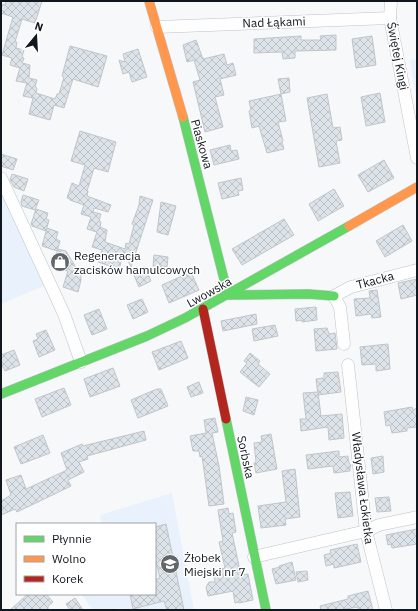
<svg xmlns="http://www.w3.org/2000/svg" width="418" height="611" font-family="'IBM Plex Sans',sans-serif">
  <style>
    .built { fill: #e9f2fc }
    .building { fill: url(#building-cross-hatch); stroke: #c1c5ca }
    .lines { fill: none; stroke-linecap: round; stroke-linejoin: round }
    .street-casing { stroke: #bec3c7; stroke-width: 13 }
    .fast-casing { stroke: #bec3c7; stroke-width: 10 }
    .slow-casing { stroke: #bec3c7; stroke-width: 10 }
    .jam-casing { stroke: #bec3c7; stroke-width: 10 }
    .street { stroke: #fefefe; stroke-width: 12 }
    .fast { stroke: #63d668; stroke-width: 9 }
    .slow { stroke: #ff974d; stroke-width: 9 }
    .jam { stroke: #b3261e; stroke-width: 9 }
    .labels { text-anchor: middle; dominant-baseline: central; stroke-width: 3; stroke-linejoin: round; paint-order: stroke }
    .street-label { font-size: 12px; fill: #11171e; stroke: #fff }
    .poi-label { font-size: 12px; fill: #11171e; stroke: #fff; text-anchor: start }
  </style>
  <defs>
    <pattern id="building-cross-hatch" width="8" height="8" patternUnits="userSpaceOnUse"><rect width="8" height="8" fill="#dce3e9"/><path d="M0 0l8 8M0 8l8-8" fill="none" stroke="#bcc2c7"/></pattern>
  </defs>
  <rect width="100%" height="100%" fill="#f6f8fa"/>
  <g class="built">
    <polygon points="417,59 417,101 410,60"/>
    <polygon points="1,189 46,285 1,304"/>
    <polygon points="172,493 194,610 122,610 121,608 110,610 92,610 82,594 155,594 155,524 102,524 100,515"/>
  </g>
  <g class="building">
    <polygon points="6,1 42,1 35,23 22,19 15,42 17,42 16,48 24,50 22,57 24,58 22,63 30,65 29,78 37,80 35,87 37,88 36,93 55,99 57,94 59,94 64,77 62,76 70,46 107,56 98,87 73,79 64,108 54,105 50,120 29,114 33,98 23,96 27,83 16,81 20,68 10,65 12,58 2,55 13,17 1,13 1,4 5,5"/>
    <polygon points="336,35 336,50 295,51 295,58 283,59 282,52 254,53 254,39 301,36 301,40 321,40 320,36"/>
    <polygon points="372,36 376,65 356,68 352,39"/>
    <polygon points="196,40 203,59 224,54 227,65 233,63 236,75 220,79 224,95 215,97 223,127 205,132 193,82 200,80 194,60 187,62 183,45"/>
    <polygon points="138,49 147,77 132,82 129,72 123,74 119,60 125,62 123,54"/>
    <polygon points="289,78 290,92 281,94 278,79"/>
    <polygon points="380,93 385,122 366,126 361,97"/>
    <polygon points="281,94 286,121 278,122 283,141 282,142 284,149 267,153 259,126 252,128 249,111 251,110 249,101"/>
    <polygon points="327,94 333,128 340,127 342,140 336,141 340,163 319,167 307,98"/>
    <polygon points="80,131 116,142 108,172 94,168 87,191 88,191 87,196 111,205 108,212 94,208 93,212 101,214 99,221 101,222 100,227 107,230 105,242 125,249 126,243 129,244 134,225 132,224 139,205 140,196 153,200 131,267 124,252 119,269 98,262 102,250 92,247 97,232 87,229 91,217 81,214 84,205 70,200 70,199 67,198 72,183 79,186 85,165 71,161"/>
    <polygon points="230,145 231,151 237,150 239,159 214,165 210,150"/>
    <polygon points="1,154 17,159 13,170 1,166"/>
    <polygon points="384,160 394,178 368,192 358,175"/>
    <polygon points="12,174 28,179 24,191 14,187 10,180"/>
    <polygon points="241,178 243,190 238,191 239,195 222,199 218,183"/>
    <polygon points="334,189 344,206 318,221 309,204"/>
    <polygon points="23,195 39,200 35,210 22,206 21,202"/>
    <polygon points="161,202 176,206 168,235 157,232"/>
    <polygon points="36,209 48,213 46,219 49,220 46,231 32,226 31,224"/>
    <polygon points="284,219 294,235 242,265 232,249"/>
    <polygon points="403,225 412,241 385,257 376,241"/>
    <polygon points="47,228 58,232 56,239 60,241 57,251 42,246"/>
    <polygon points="58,249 66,251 81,276 81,280 78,292 63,287 68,271 52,267"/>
    <polygon points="154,255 168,257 167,267 153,266"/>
    <polygon points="145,267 151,281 139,287 133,273"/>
    <polygon points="191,272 199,290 169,303 162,285"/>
    <polygon points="417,279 417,295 401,299 398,283"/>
    <polygon points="377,290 381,317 372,318 371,314 356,316 354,299 370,298 369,291"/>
    <polygon points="142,299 148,312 133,319 127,305"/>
    <polygon points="316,307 317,320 302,322 302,320 296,321 295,309"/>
    <polygon points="99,309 107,329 92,335 84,315"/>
    <polygon points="256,314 257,324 223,331 221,321"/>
    <polygon points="275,325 278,336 254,341 252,329"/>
    <polygon points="327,328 329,334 335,333 337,349 316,351 314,329"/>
    <polygon points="46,330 55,350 39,357 33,341 38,339 36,334"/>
    <polygon points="181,341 188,358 159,370 152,352"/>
    <polygon points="388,344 390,369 376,371 376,364 362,365 360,347"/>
    <polygon points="14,350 20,365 5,371 1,363 1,355"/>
    <polygon points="250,353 260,361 258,364 270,374 259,387 240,372 247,363 244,361"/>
    <polygon points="113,368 120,386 90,397 84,379"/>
    <polygon points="338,372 341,392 318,395 316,379 324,378 324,373"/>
    <polygon points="199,382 203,393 191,397 187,387"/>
    <polygon points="64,388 71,405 42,417 35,399"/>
    <polygon points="157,389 161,389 168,406 138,418 131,400"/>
    <polygon points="318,392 321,416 342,414 344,438 329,440 328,427 301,431 300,419 306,419 303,393"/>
    <polygon points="246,397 258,400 254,415 243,411"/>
    <polygon points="412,407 413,410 417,408 417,427 407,428 407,431 392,433 390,425 386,426 384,412"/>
    <polygon points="215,418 218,432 212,433 219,466 224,504 209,506 202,456 200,457 199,451 193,451 190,436 206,433 204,420"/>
    <polygon points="144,431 146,440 87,456 88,459 79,462 84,472 68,480 71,486 17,512 15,509 1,515 1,501 11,495 6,480 21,475 26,489 67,470 61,453 82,444 83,446"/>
    <polygon points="271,434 277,469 256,473 254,463 256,462 254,443 262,442 261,436"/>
    <polygon points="43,435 50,453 21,464 14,447"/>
    <polygon points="339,451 339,457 348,456 349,463 351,465 350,468 350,471 334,473 333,466 308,469 306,455"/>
    <polygon points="383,456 384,472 373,474 371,458"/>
    <polygon points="295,469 300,517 285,519 286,525 261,528 258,506 286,502 282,471"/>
    <polygon points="350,492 353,516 338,518 335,493"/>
    <polygon points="389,497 391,511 377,512 375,498"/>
    <polygon points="228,508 229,514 233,513 236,532 232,533 241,575 248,574 253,600 239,603 238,602 235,603 233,591 208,596 206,587 209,582 215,582 213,571 225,568 219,542 223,541 218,510"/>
    <polygon points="166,524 184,610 167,610 164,601 133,609 130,594 155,594 155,580 160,578 155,557 155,527"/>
    <polygon points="417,529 417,544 392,548 391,544 388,545 386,535"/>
    <polygon points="357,544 361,562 334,568 334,564 326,566 324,555 331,553 330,550"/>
    <polygon points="292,562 296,580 276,584 272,569 280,567 279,566"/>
    <polygon points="307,571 308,580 298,582 296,572"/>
    <polygon points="368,591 373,610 358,610 358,607 339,610 321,610 320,606 348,599 348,596"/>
    <polygon points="28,594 46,594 53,602 48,606 48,610 10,610"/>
    <polygon points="75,598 83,610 70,610 66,604"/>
  </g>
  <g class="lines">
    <defs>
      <g id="street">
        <polyline points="391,1 390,18 417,158"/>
        <polyline points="157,27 390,18"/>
        <polyline points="1,178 64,314 81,362"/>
        <polyline points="344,344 340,307 334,296 351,287 417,270"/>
        <polyline points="348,365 366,531 386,610"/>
        <polyline points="254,557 366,531 379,525 417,517"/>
      </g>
      <g id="fast">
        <polyline points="183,117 228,295 308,294 334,296"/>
        <polyline points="1,394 147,336 185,318 349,226"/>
        <polyline points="226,419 266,610"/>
      </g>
      <g id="slow">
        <polyline points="149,1 183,117"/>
        <polyline points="349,226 417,187"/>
      </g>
      <polyline id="jam" points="203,309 226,419"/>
    </defs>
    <use href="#street" class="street-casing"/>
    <use href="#fast" class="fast-casing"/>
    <use href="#slow" class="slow-casing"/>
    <use href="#jam" class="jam-casing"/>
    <use href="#street" class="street"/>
    <use href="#fast" class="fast"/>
    <use href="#slow" class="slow"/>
    <use href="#jam" class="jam"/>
  </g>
  <defs>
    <symbol id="shop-disc" viewBox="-11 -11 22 22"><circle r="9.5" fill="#61666b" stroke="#fff"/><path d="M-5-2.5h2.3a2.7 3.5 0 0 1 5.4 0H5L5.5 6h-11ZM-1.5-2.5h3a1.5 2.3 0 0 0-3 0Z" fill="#fff"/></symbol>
    <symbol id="school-disc" viewBox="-11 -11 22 22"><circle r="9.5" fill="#61666b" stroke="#fff"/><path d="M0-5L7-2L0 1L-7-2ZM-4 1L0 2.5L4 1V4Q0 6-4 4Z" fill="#fff"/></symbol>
  </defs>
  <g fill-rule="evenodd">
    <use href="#shop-disc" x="49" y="251" width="22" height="22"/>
    <use href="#school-disc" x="159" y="553" width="22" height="22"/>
  </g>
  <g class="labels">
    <g class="street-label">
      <text transform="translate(274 22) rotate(-2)">Nad Łąkami</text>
      <text transform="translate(398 56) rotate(79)">Świętej Kingi</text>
      <text transform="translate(202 144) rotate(74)">Piaskowa</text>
      <text transform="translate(375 280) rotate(-15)">Tkacka</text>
      <text transform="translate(209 292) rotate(-29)">Lwowska</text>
      <text transform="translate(246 457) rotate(78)">Sorbska</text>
      <text transform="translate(363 488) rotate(83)">Władysława Łokietka</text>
    </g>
    <g class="poi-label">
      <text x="74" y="255">Regeneracja<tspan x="74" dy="14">zacisków hamulcowych</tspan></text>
      <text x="184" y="557">Żłobek<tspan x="184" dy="14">Miejski nr 7</tspan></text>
    </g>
  </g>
  <rect width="418" height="611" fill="none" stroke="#11171e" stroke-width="4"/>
  <rect x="16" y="523" width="140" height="72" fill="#ffffff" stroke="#a0a2a5"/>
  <rect x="24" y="536" width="20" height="6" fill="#63d668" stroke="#a0a2a5"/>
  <text x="52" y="543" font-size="12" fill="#11171e">Płynnie</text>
  <rect x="24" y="556" width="20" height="6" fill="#ff974d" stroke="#a0a2a5"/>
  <text x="52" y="563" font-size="12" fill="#11171e">Wolno</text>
  <rect x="24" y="576" width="20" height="6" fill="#b3261e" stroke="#a0a2a5"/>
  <text x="52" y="583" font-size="12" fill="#11171e">Korek</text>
  <g transform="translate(36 36) rotate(18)" stroke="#ffffff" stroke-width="3" paint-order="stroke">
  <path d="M0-3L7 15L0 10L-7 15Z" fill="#11171e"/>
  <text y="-6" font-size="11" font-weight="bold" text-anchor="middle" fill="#11171e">N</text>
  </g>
</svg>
